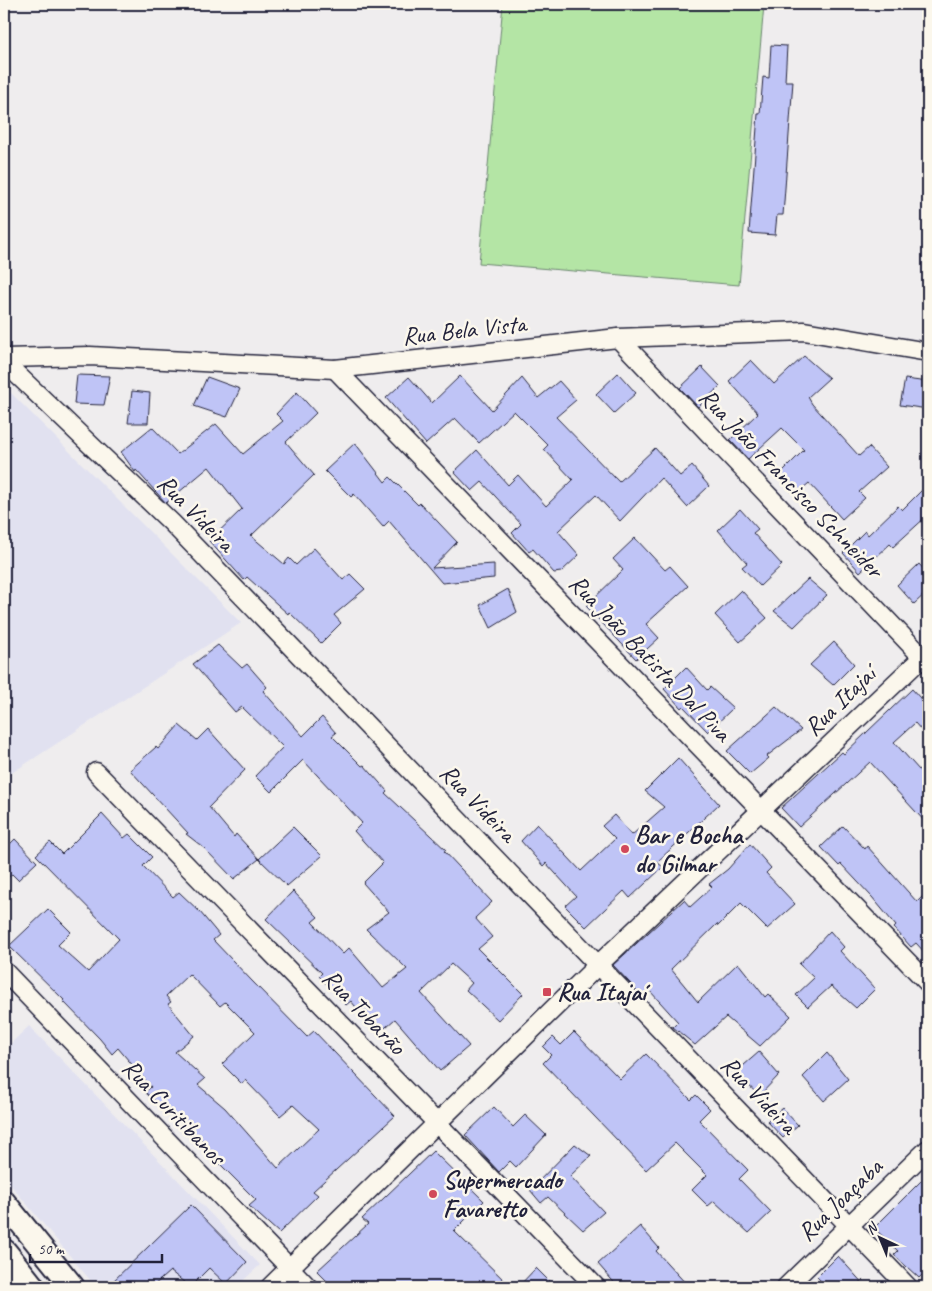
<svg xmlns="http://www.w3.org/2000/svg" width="932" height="1291" font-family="Caveat,sans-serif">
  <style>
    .built { fill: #e1e1f0 }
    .green { fill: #b4e5a5; stroke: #6b8470 }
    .building { fill: #bfc4f6; stroke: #22223b; fill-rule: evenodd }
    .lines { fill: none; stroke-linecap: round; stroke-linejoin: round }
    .minor-casing { stroke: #22223b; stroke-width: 21 }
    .major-casing { stroke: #22223b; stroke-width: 26 }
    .highway-casing { stroke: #22223b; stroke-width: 30 }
    .minor { stroke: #fbf7ec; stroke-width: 18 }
    .major { stroke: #fbf7ec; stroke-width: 22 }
    .highway { stroke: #fbf7ec; stroke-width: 26 }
    .poi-dot { fill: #d1495b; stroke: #fbf7ec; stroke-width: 2 }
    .labels { text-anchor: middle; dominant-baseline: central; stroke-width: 5; stroke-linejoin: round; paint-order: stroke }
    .street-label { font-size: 25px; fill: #22223b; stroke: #fbf7ec }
    .poi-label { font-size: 25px; font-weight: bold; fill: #22223b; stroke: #fbf7ec; text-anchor: start }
  </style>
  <rect width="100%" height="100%" fill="#efedee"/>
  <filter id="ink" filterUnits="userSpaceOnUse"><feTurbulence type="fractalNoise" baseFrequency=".02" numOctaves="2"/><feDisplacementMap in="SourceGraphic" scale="10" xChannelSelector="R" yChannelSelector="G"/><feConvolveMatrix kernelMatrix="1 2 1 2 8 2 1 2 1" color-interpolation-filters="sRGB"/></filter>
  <g filter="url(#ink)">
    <g class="built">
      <polygon points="4,386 241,623 4,778"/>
      <polygon points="29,1026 260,1265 236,1287 96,1287 4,1177 4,1050"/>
    </g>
    <polygon class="green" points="503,4 764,5 739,285 479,263"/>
    <g class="building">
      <polygon points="771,45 787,46 785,81 793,81 783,215 777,215 775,235 749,233 758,114 760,114 763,77 769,78"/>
      <polygon points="804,356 829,378 808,397 812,404 859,456 869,447 887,467 859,492 865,498 842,519 809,483 795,495 778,476 804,450 782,428 748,459 730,440 758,413 729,381 751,360 774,384"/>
      <polygon points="702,367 720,386 698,407 680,388"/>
      <polygon points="618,373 636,393 614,413 596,394"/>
      <polygon points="77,375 110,376 104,405 74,404"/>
      <polygon points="460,376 492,410 522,378 538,398 559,381 576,400 556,417 619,482 655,448 680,476 692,466 709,486 687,507 661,478 620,521 596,495 558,531 579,555 561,572 554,573 533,549 529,552 512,533 521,524 482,482 472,491 454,472 477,450 508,485 518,475 546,506 573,480 544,449 548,445 514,411 479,443 455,418 426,444 386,398 409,377 432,403"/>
      <polygon points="207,377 240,389 227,417 194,406"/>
      <polygon points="905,379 928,382 928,409 900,405"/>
      <polygon points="132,391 150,393 148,423 128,423"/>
      <polygon points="297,392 316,413 286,442 314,475 251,536 284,564 289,558 296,565 314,548 343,580 350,574 365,589 334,615 341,623 321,643 289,612 288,614 247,577 244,580 209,541 242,509 209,467 166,503 136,470 135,472 121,452 152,427 178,454 216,424 243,454 283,421 276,414"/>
      <polygon points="355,443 385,482 390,477 418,505 420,503 457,542 432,568 494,564 494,578 442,583 389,521 383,527 354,494 351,497 325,471"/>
      <polygon points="928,484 928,515 893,547 890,544 860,572 843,553 865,531 868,535 898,506 902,510"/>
      <polygon points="740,509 758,529 753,533 782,565 760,586 742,567 747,563 718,530"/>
      <polygon points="635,538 665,570 670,566 688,586 646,624 659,638 636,659 586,606 623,570 613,559"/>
      <polygon points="919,564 928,574 928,591 914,604 897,585"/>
      <polygon points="808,579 827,595 794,627 774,611"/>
      <polygon points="508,589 517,612 491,628 480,605"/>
      <polygon points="741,590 767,618 740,642 715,615"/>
      <polygon points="834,642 854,664 833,685 810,665"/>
      <polygon points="218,645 242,668 247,664 267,687 263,691 303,736 322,717 336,733 332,736 362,766 364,765 387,791 385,793 446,850 444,851 492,902 475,918 492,937 478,949 523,994 498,1020 466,990 472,983 451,964 421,993 469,1046 440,1071 395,1019 378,1034 351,1001 346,1005 319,976 322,973 266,919 293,891 318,917 312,922 343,954 349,948 383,988 407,969 366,929 389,912 363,883 383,863 354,831 362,823 303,760 271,792 255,776 283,747 242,707 235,712 193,664"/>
      <polygon points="686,667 707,690 710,687 733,708 708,732 683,706 681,708 664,689"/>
      <polygon points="912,689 928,707 928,738 915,723 894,742 928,780 928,825 870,762 799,827 781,808 842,752 844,754"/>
      <polygon points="776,707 801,730 767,756 769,758 750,774 727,751"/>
      <polygon points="179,725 197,740 208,729 245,770 209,807 234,837 236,834 259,859 234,879 204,848 186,834 188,833 130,770 156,747 158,749"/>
      <polygon points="678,758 719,804 657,862 663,867 630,898 624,891 586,927 565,906 576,896 546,863 543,866 521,841 537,824 581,871 615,839 602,826 614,815 632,835 664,807 645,791"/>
      <path d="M102 814 124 838 129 834 152 857 143 866 173 897 179 892 200 912 219 935 213 940 252 981 307 1037 314 1031 395 1116 313 1191 318 1195 279 1233 249 1206 256 1200 199 1143 203 1141 170 1111 168 1113 145 1092 151 1087 118 1048 112 1054 100 1039 63 1001 64 1000 9 946 48 909 71 932 58 945 88 972 119 939 36 855 50 842 62 854ZM189 974 220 1006 225 1002 255 1032 222 1064 242 1084 245 1080 280 1116 293 1105 319 1129 278 1168 225 1108 198 1085 205 1079 175 1052 194 1036 168 1004 171 1002 166 996Z"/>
      <polygon points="843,826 865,849 867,846 917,902 928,891 928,956 916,943 911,947 894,928 896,926 872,897 841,864 839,866 821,847"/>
      <polygon points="293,827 322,856 287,886 259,859"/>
      <polygon points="15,839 37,862 18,880 12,874 4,881 4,850"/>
      <polygon points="750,844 771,868 766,873 795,904 767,929 741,903 718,926 717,924 671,969 698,1002 738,963 765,997 768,994 791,1016 760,1046 726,1017 695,1045 673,1027 678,1022 650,991 643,997 613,965 684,900 690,907 712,887 709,884 728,869"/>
      <polygon points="830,931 844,947 840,951 875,989 856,1008 831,986 808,1007 796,995 814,978 799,964"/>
      <polygon points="574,1032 620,1079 646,1054 691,1100 696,1095 710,1109 699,1120 748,1170 739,1179 771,1212 749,1233 714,1201 708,1206 692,1190 707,1175 675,1143 646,1170 543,1063 551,1055 543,1047 553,1037 561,1045"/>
      <polygon points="759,1052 779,1075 759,1096 736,1072"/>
      <polygon points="827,1053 848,1079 824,1101 803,1077"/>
      <polygon points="494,1107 513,1127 525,1115 546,1135 516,1167 510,1161 499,1172 465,1135"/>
      <polygon points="782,1108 798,1125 783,1138 767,1121"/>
      <polygon points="575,1144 591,1156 570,1176 604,1212 583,1230 548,1197 541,1203 530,1190"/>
      <polygon points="433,1151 484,1201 454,1231 511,1287 333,1287 317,1271 368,1224 362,1219"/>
      <polygon points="928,1174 928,1269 919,1278 894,1255 898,1251 874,1228"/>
      <polygon points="191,1205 247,1262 226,1284 209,1268 190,1287 170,1271 152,1287 107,1287"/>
      <polygon points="640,1226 659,1248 656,1251 689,1287 618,1287 598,1264"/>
      <polygon points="838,1256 866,1287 827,1287 817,1277"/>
      <polygon points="536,1268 555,1287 518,1287"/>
    </g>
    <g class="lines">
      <defs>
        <g id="minor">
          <polyline points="618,338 928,663"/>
          <polyline points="4,358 90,356 335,369 618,338 804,331 928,352"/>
          <polyline points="4,362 172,523 908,1287"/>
          <polyline points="335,369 928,983"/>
          <polyline points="96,772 596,1287"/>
          <polyline points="4,971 308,1287"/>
          <polyline points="270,1287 599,964 928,652"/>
          <polyline points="786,1287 928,1149"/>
        </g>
        <polyline id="major" points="4,1202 73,1287"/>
        <polyline id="highway" points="4,1253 31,1287"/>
      </defs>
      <use href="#minor" class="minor-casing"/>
      <use href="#major" class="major-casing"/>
      <use href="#highway" class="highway-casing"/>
      <use href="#minor" class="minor"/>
      <use href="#major" class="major"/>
      <use href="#highway" class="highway"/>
    </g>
  </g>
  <g class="poi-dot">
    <circle cx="625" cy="849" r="5"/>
    <rect x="542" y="987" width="10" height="10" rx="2.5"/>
    <circle cx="433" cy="1194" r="5"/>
  </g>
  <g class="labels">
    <g class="street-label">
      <text transform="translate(464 330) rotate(-6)">Rua Bela Vista</text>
      <text transform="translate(791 483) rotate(46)">Rua João Francisco Schneider</text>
      <text transform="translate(196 513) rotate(45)">Rua Videira</text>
      <text transform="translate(650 658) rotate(46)">Rua João Batista Dal Piva</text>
      <text transform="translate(840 701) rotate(-44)">Rua Itajaí</text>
      <text transform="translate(478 803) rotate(46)">Rua Videira</text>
      <text transform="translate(364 1012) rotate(46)">Rua Tubarão</text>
      <text transform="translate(759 1095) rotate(46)">Rua Videira</text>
      <text transform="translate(174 1112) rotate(46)">Rua Curitibanos</text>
      <text transform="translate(840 1200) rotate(-44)">Rua Joaçaba</text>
    </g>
    <g class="poi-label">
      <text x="635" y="835">Bar e Bocha<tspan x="635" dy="29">do Gilmar</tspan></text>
      <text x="557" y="992">Rua Itajaí</text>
      <text x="443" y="1180">Supermercado<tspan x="443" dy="29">Favaretto</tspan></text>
    </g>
  </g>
  <rect width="932" height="1291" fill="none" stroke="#fbf7ec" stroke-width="20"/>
  <rect x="10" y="10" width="912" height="1271" fill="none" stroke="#22223b" stroke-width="2" filter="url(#ink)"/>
  <g transform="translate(880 1238) rotate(316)" stroke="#fbf7ec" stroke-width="4" paint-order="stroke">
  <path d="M0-4L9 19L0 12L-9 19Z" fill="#22223b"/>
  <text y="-8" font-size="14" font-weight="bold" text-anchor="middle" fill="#22223b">N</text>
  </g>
  <path d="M30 1254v8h132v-8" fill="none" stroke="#22223b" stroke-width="2.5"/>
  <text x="38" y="1254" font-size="15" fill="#22223b" stroke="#fbf7ec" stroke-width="4" paint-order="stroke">50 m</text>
</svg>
